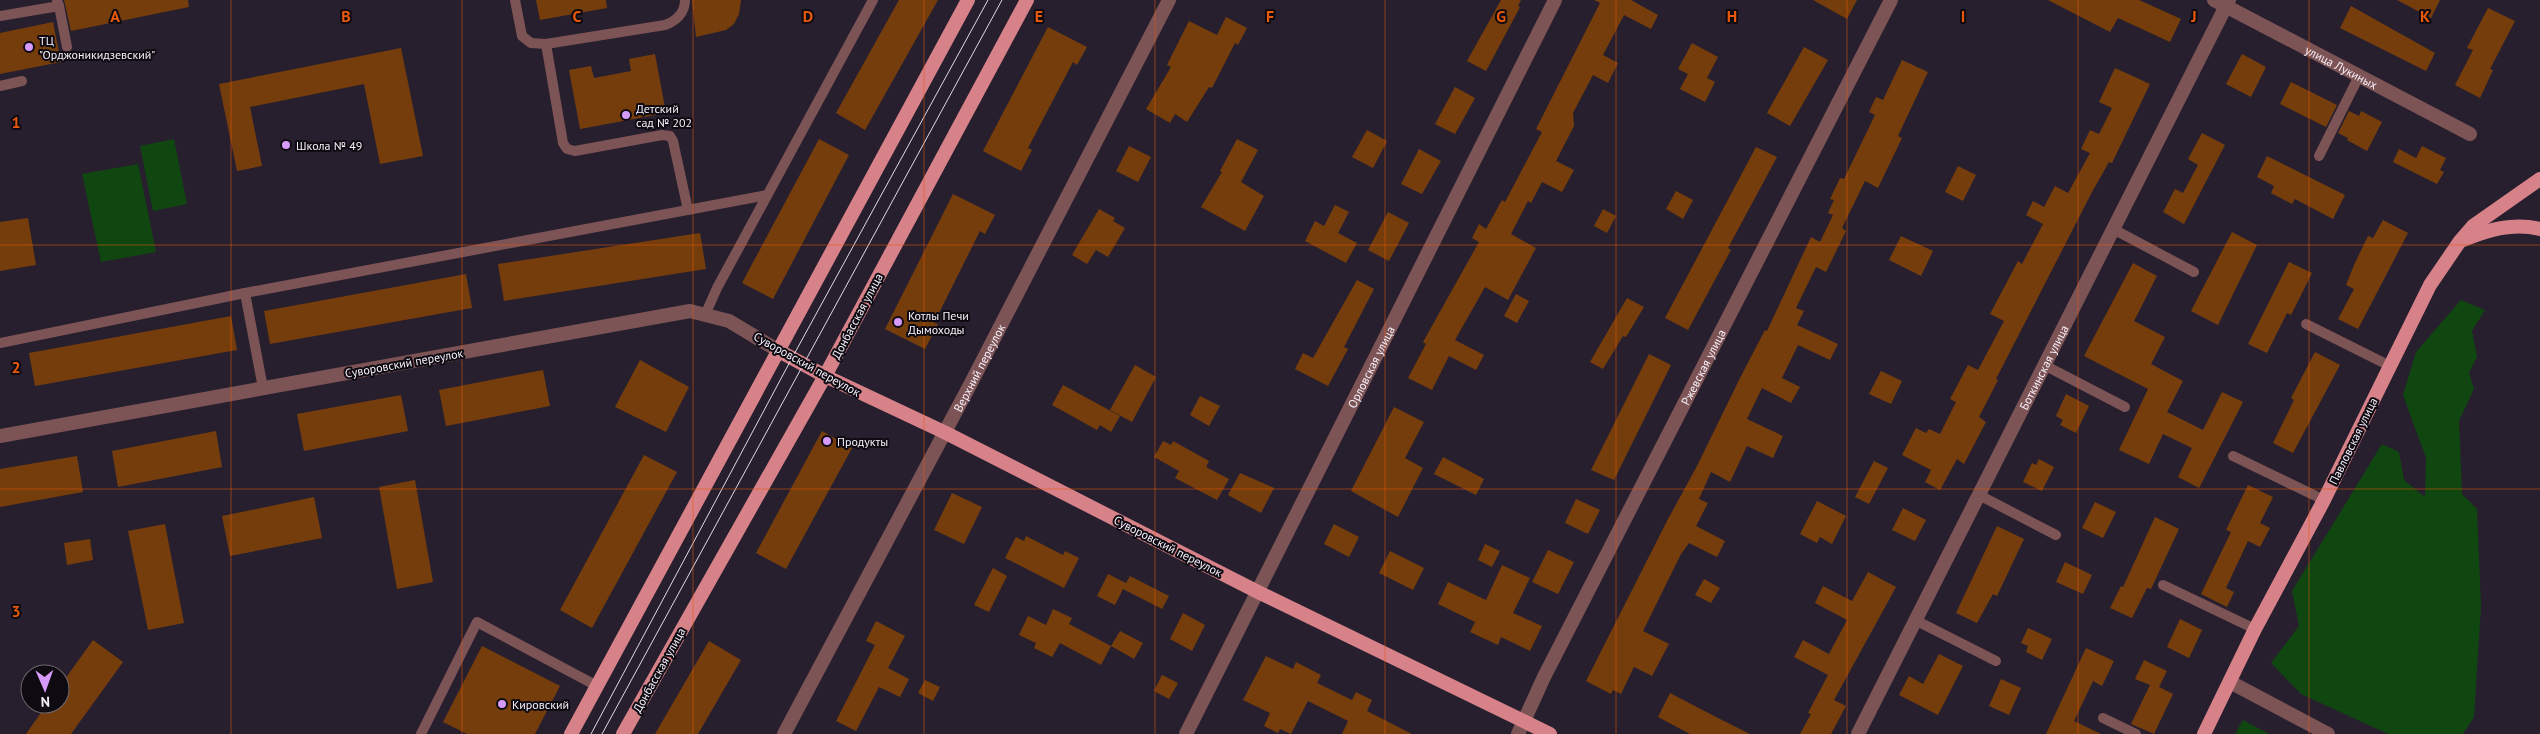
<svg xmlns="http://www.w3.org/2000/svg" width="2540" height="734" font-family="'PT Sans',sans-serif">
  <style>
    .green { fill: #104711 }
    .building { fill: #763d0c }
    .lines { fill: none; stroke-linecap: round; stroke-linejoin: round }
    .service { stroke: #7d5456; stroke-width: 10 }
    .minor { stroke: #7d5456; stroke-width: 14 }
    .tertiary { stroke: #7d5456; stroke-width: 14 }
    .primary { stroke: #d78289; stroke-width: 14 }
    .tram { stroke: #e0dae4; stroke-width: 1 }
    .grid { fill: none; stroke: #e8590c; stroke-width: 1; stroke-opacity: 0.55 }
    .poi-dot { fill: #d69bfa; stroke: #0e0a11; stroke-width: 2 }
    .labels { text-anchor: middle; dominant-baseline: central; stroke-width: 4; stroke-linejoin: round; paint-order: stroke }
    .poi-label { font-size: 12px; fill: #f6f0fa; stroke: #0e0a11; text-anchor: start }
    .street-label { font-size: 12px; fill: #f6f0fa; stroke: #0e0a11 }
    .grid-label { font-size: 16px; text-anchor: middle; font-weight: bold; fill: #e8590c; stroke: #0e0a11; stroke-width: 4; stroke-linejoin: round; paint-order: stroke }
  </style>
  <rect width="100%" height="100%" fill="#271f2e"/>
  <g class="green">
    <polygon points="174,139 187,204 153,211 140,146"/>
    <polygon points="138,164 156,252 101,262 82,174"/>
    <polygon points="2461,300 2485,310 2472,331 2477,357 2469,373 2474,389 2459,421 2462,494 2477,509 2481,607 2474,717 2463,734 2388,734 2301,694 2271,663 2299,626 2292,591 2382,444 2399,452 2404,480 2425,497 2426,458 2403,395 2416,352"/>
    <polygon points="2243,720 2269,734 2235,734"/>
  </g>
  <g class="building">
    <polygon points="64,0 188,0 189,7 71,31"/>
    <polygon points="536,0 606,0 607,8 540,20"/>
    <polygon points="692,0 741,0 739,14 734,24 726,30 696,37"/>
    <polygon points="899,0 938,0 865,130 836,113"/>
    <polygon points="1501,0 1521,0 1518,6 1520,7 1486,71 1467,61"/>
    <polygon points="1594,0 1631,0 1658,15 1651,29 1624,15 1603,55 1618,63 1608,83 1593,75 1573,113 1574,126 1556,161 1574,170 1562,192 1542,182 1531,203 1528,201 1511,234 1536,248 1508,300 1485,287 1455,340 1484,355 1476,370 1449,356 1432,390 1408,378 1426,344 1423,342 1479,242 1472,238 1479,224 1486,229 1502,200 1505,202 1542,132 1536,129 1600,3"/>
    <polygon points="1813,0 1857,0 1847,19"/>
    <polygon points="2048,0 2139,0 2181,19 2170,42 2118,18 2110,32"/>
    <polygon points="2397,0 2440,0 2431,18"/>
    <polygon points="2351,6 2435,53 2426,71 2340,28"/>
    <polygon points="2488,8 2515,21 2490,69 2493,70 2480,98 2455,85 2473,50 2467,48"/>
    <polygon points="1226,17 1247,28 1238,45 1235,43 1212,88 1209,87 1187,122 1175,114 1170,123 1146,109 1171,67 1167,65 1189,21 1217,35"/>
    <polygon points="53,22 61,62 0,74 0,33"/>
    <polygon points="1048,27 1087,47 1077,65 1073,62 1028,148 1032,150 1021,171 983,151"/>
    <polygon points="1692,43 1718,57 1707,78 1715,82 1705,102 1680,89 1688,74 1678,69"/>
    <polygon points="1804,47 1828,60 1790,126 1767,113"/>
    <polygon points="401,48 423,156 380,164 364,84 250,107 262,166 237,171 219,84"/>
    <polygon points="655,54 666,113 580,129 569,70 591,66 594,78 631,71 629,59"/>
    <polygon points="2242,54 2266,67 2251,97 2226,84"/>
    <polygon points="1902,60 1928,72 1898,136 1902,138 1878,188 1865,181 1842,228 1846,231 1826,272 1816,267 1796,308 1804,311 1797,325 1838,344 1830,360 1798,345 1782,378 1800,387 1791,403 1762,388 1747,419 1783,436 1773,458 1747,446 1730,482 1711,472 1699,499 1708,503 1696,526 1725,541 1717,557 1689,543 1681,554 1643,631 1669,644 1652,676 1634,667 1621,694 1613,690 1611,694 1586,681 1668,519 1697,466 1740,378 1765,330 1767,331 1811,237 1820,242 1833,215 1828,213 1834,200 1830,199 1840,178 1844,179 1875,115 1869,112 1876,97 1883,100"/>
    <polygon points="2115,68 2150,84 2112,163 2109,162 2092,192 1996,379 1998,380 1979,417 1986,422 1964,464 1957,459 1940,490 1925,482 1931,470 1902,455 1916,428 1926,433 1929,429 1940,434 1956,402 1950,399 1968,365 1978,370 2004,321 1990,314 2018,261 2022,264 2043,224 2026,215 2033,201 2044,207 2055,186 2068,193 2090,153 2081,149 2090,130 2099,134 2112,108 2099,102"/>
    <polygon points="2291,82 2337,105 2326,127 2280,104"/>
    <polygon points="1455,87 1475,98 1455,134 1435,124"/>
    <polygon points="2349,111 2359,116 2361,111 2382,122 2367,151 2347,140 2348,138 2338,133"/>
    <polygon points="1367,130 1387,141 1373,168 1352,157"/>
    <polygon points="2202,133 2225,145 2184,224 2163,212 2175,189 2183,193 2198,165 2188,159"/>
    <polygon points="819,139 849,155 773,299 742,283"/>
    <polygon points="1237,139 1258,150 1241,182 1264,196 1245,231 1201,207 1222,172 1220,171"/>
    <polygon points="1129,146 1151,157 1138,182 1116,171"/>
    <polygon points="2422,146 2446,158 2440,170 2444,172 2437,184 2393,162 2399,149 2416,158"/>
    <polygon points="1756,147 1777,157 1728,248 1731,250 1688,330 1665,318"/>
    <polygon points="1419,149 1441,161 1422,194 1401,184"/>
    <polygon points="2267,156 2345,195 2333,219 2295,199 2292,204 2271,193 2274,186 2257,177"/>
    <polygon points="1958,166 1976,175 1963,201 1945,192"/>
    <polygon points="1676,191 1693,200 1683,219 1666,209"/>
    <polygon points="953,194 995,215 985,234 980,231 934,323 938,324 925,349 885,329"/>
    <polygon points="1335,205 1349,212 1338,233 1357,243 1346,263 1305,241 1315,221 1324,226"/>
    <polygon points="1099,209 1115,218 1113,221 1125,228 1108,257 1096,250 1087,264 1072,255"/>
    <polygon points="1603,209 1616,216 1607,233 1594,226"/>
    <polygon points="1388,212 1409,223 1389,261 1368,250"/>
    <polygon points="28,218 36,265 0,271 0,222"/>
    <polygon points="2383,220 2408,233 2358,329 2338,319 2354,289 2346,285 2354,265 2368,236 2373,238"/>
    <polygon points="2232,232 2257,245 2218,325 2191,311"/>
    <polygon points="700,233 706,269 504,301 498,264"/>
    <polygon points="1901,236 1933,251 1921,276 1889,260"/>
    <polygon points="2289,262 2312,273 2291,315 2287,313 2267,353 2248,344"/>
    <polygon points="2133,263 2157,276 2134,321 2165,337 2151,364 2183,381 2167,412 2203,430 2222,392 2243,402 2199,488 2178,477 2192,448 2163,434 2149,464 2119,450 2148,389 2084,356"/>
    <polygon points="466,274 472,308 270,344 264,311"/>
    <polygon points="1357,280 1374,289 1344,347 1348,349 1328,386 1295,369 1303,353 1313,358"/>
    <polygon points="1516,294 1529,301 1517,323 1504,316"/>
    <polygon points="1627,298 1644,307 1626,337 1623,336 1603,369 1590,362"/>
    <polygon points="231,316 237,350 35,386 29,353"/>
    <polygon points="2315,352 2340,365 2293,453 2273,443 2294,400 2291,398"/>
    <polygon points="1649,354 1671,365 1614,480 1591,470"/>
    <polygon points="640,360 689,387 666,432 615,407"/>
    <polygon points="1135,365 1156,377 1132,422 1110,410"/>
    <polygon points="543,370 550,406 446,426 439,390"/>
    <polygon points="1881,371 1902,381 1891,404 1869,394"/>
    <polygon points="1063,385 1120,416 1111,432 1100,425 1097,430 1052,405"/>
    <polygon points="2066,394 2089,406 2076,433 2060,425 2063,420 2056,416"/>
    <polygon points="401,395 408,431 304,451 297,414"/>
    <polygon points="1200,396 1220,406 1209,426 1190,415"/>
    <polygon points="1394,407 1424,422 1405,458 1423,468 1398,517 1351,491"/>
    <polygon points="216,431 222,467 118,487 112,451"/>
    <polygon points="822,431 852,448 786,569 756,553"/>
    <polygon points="1163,441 1171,445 1173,441 1209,461 1206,467 1229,479 1217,500 1175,478 1179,471 1154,457"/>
    <polygon points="644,455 677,472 592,628 560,610"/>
    <polygon points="77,456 83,492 0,507 0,469"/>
    <polygon points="1443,457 1484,479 1476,495 1434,474"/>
    <polygon points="2039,459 2054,467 2042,491 2023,482 2032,463 2036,465"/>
    <polygon points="1874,461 1888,468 1869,504 1855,497"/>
    <polygon points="1240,473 1274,488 1261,513 1228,495"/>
    <polygon points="415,480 433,582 397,589 379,487"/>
    <polygon points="2248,485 2273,497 2260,523 2270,528 2260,547 2248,541 2226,588 2234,592 2227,607 2201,594 2231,532 2226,530"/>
    <polygon points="952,493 982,507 964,544 934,530"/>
    <polygon points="314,497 322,538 230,556 222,516"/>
    <polygon points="1576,499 1600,510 1588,534 1565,523"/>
    <polygon points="1817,501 1846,516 1832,544 1820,537 1817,543 1800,534"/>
    <polygon points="2095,502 2116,512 2103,538 2082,528"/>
    <polygon points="1903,508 1926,520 1915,541 1892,530"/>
    <polygon points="2155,517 2179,529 2151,589 2147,588 2132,618 2110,608 2121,586 2123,587"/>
    <polygon points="165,524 184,623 148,630 128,531"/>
    <polygon points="1334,524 1359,537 1349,557 1324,544"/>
    <polygon points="1997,526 2024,539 1997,596 1993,594 1977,623 1956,613"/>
    <polygon points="1026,536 1063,555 1065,551 1079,558 1064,588 1005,558 1016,537 1024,541"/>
    <polygon points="90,539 93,560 67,565 64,543"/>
    <polygon points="1485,544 1500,551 1492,567 1478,560"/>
    <polygon points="1548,550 1574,562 1558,594 1532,582"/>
    <polygon points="1390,551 1424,568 1413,590 1379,573"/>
    <polygon points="2065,562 2092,575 2083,594 2056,582"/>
    <polygon points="1502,565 1530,578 1513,613 1542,626 1530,651 1501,637 1498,645 1470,632 1475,622 1438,604 1448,582 1486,600"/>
    <polygon points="993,568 1007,576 989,612 974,605"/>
    <polygon points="1868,572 1896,587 1834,700 1846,706 1831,734 1800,734 1811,714 1808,713 1828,675 1794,657 1803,640 1829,654 1847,620 1815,603 1823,586 1852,601"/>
    <polygon points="1108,574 1126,583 1130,576 1169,596 1162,609 1123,589 1115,605 1097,596"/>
    <polygon points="1704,579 1720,588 1711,603 1695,595"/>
    <polygon points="1053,609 1072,618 1069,624 1111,646 1101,665 1060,643 1052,657 1034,648 1036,643 1019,635 1028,616 1046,625"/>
    <polygon points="1183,613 1205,625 1192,651 1170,639"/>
    <polygon points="2180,619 2202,630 2189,658 2167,647"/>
    <polygon points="876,621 905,636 888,668 909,679 900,697 879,687 856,731 836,721 875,645 866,641"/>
    <polygon points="2028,628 2052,639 2042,660 2026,652 2028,646 2021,643"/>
    <polygon points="1120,631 1143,643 1134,659 1111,646"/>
    <polygon points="93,640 123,662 71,734 26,734 47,704 60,704 60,686"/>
    <polygon points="709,641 741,660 698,734 655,734"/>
    <polygon points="482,646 560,686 535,734 467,734 443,722"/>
    <polygon points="2086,648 2114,661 2102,686 2093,681 2074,721 2101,734 2046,734"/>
    <polygon points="1939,654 1963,666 1938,715 1899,695 1909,676 1923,684"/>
    <polygon points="1266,656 1293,669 1296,662 1321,675 1317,683 1352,700 1356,692 1372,700 1367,711 1412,734 1342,734 1348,721 1308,701 1291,734 1280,729 1278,733 1264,726 1270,713 1243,700"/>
    <polygon points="2144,660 2167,671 2159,687 2173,694 2154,734 2131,724 2150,685 2135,679"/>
    <polygon points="1162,675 1178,683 1169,699 1154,691"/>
    <polygon points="2001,679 2021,688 2009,715 1989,706"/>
    <polygon points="925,680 940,687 933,701 918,693"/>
    <polygon points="1670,693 1714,716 1750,734 1690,734 1658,717"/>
  </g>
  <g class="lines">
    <g class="service">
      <path d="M515 0 522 36 531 43 546 44 665 25C676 21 685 13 685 0"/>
      <polyline points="59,6 67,47"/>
      <polyline points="0,16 59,6 57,0"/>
      <polyline points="546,44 563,143 567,149 575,151 662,135 670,136 673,141 688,210"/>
      <polyline points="0,86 22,81"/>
      <polyline points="2319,156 2359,76"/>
      <polyline points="2113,229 2194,272"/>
      <polyline points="245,293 263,388"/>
      <polyline points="705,315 717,288 873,0"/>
      <polyline points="2306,324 2390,366"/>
      <polyline points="0,343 245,293 767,195"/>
      <polyline points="2044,365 2125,407"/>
      <polyline points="2233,456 2324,500"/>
      <polyline points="1979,495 2056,535"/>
      <polyline points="2163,585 2255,629"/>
      <polyline points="1915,620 1996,661"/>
      <polyline points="2103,718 2136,734"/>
      <polyline points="421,734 477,622 597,686"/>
    </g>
    <g class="minor">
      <path id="s1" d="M2214 0 2470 134"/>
      <polyline points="2230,682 2328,734"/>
      <path id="s2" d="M784 734 971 383 1169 0"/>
      <path id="s3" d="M1186 734 1555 0"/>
      <path id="s4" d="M1518 734 1544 677 1891 0"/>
      <path id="s5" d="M1858 734 2229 0"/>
    </g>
    <polyline class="tertiary" points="0,436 690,311 729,321 779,351"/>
    <g class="primary">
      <path d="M2463 240C2488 230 2513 222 2540 229"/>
      <polyline points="779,351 825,376 944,432 1258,592 1550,734"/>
      <polyline points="571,734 968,0"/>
      <polyline points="623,734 825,376 1027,0"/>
      <polyline points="2204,734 2255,629 2324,500 2430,285 2460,241 2473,226 2540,179"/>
    </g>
    <g class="tram">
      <polyline points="591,734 792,358 988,0"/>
      <polyline points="602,734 1002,0"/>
    </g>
  </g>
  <path class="grid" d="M231 0V734M462 0V734M693 0V734M924 0V734M1155 0V734M1385 0V734M1616 0V734M1847 0V734M2078 0V734M2309 0V734M0 245H2540M0 489H2540"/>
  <g class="poi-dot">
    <circle cx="29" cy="47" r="5"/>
    <circle cx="626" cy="115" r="5"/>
    <circle cx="286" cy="145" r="5"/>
    <circle cx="898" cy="322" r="5"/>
    <circle cx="827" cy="441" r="5"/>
    <circle cx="502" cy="704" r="5"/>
  </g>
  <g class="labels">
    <g class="poi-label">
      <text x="39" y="40">ТЦ<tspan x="39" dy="14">"Орджоникидзевский"</tspan></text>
      <text x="636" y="108">Детский<tspan x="636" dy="14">сад № 202</tspan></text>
      <text x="296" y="145">Школа № 49</text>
      <text x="908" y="315">Котлы Печи<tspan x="908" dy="14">Дымоходы</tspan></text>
      <text x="837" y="441">Продукты</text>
      <text x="512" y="704">Кировский</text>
    </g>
    <g class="street-label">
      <text stroke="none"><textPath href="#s1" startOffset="144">улица Лукиных</textPath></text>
      <text transform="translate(857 316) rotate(-62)">Донбасская улица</text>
      <text transform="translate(404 363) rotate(-10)">Суворовский переулок</text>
      <text transform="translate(807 364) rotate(29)">Суворовский переулок</text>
      <text stroke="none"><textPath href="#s4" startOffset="411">Ржевская улица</textPath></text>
      <text stroke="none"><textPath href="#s3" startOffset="411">Орловская улица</textPath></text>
      <text stroke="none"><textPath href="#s5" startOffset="411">Боткинская улица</textPath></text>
      <text stroke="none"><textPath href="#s2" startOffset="415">Верхний переулок</textPath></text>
      <text transform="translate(2353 441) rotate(-64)">Павловская улица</text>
      <text transform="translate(1168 546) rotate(27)">Суворовский переулок</text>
      <text transform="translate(659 670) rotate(-61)">Донбасская улица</text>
    </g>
  </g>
  <g class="grid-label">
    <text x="115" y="22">A</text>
    <text x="346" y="22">B</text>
    <text x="577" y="22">C</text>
    <text x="808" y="22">D</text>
    <text x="1039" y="22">E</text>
    <text x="1270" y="22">F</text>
    <text x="1501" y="22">G</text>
    <text x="1732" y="22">H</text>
    <text x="1963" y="22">I</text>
    <text x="2194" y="22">J</text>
    <text x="2425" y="22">K</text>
    <text x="16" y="128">1</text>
    <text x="16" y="373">2</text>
    <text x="16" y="617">3</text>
  </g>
  <g transform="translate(45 689) rotate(178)"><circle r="24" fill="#0e0a11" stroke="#6b666e"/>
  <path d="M0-4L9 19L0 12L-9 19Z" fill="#d69bfa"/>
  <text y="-8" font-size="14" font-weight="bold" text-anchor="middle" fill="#f6f0fa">N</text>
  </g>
</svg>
